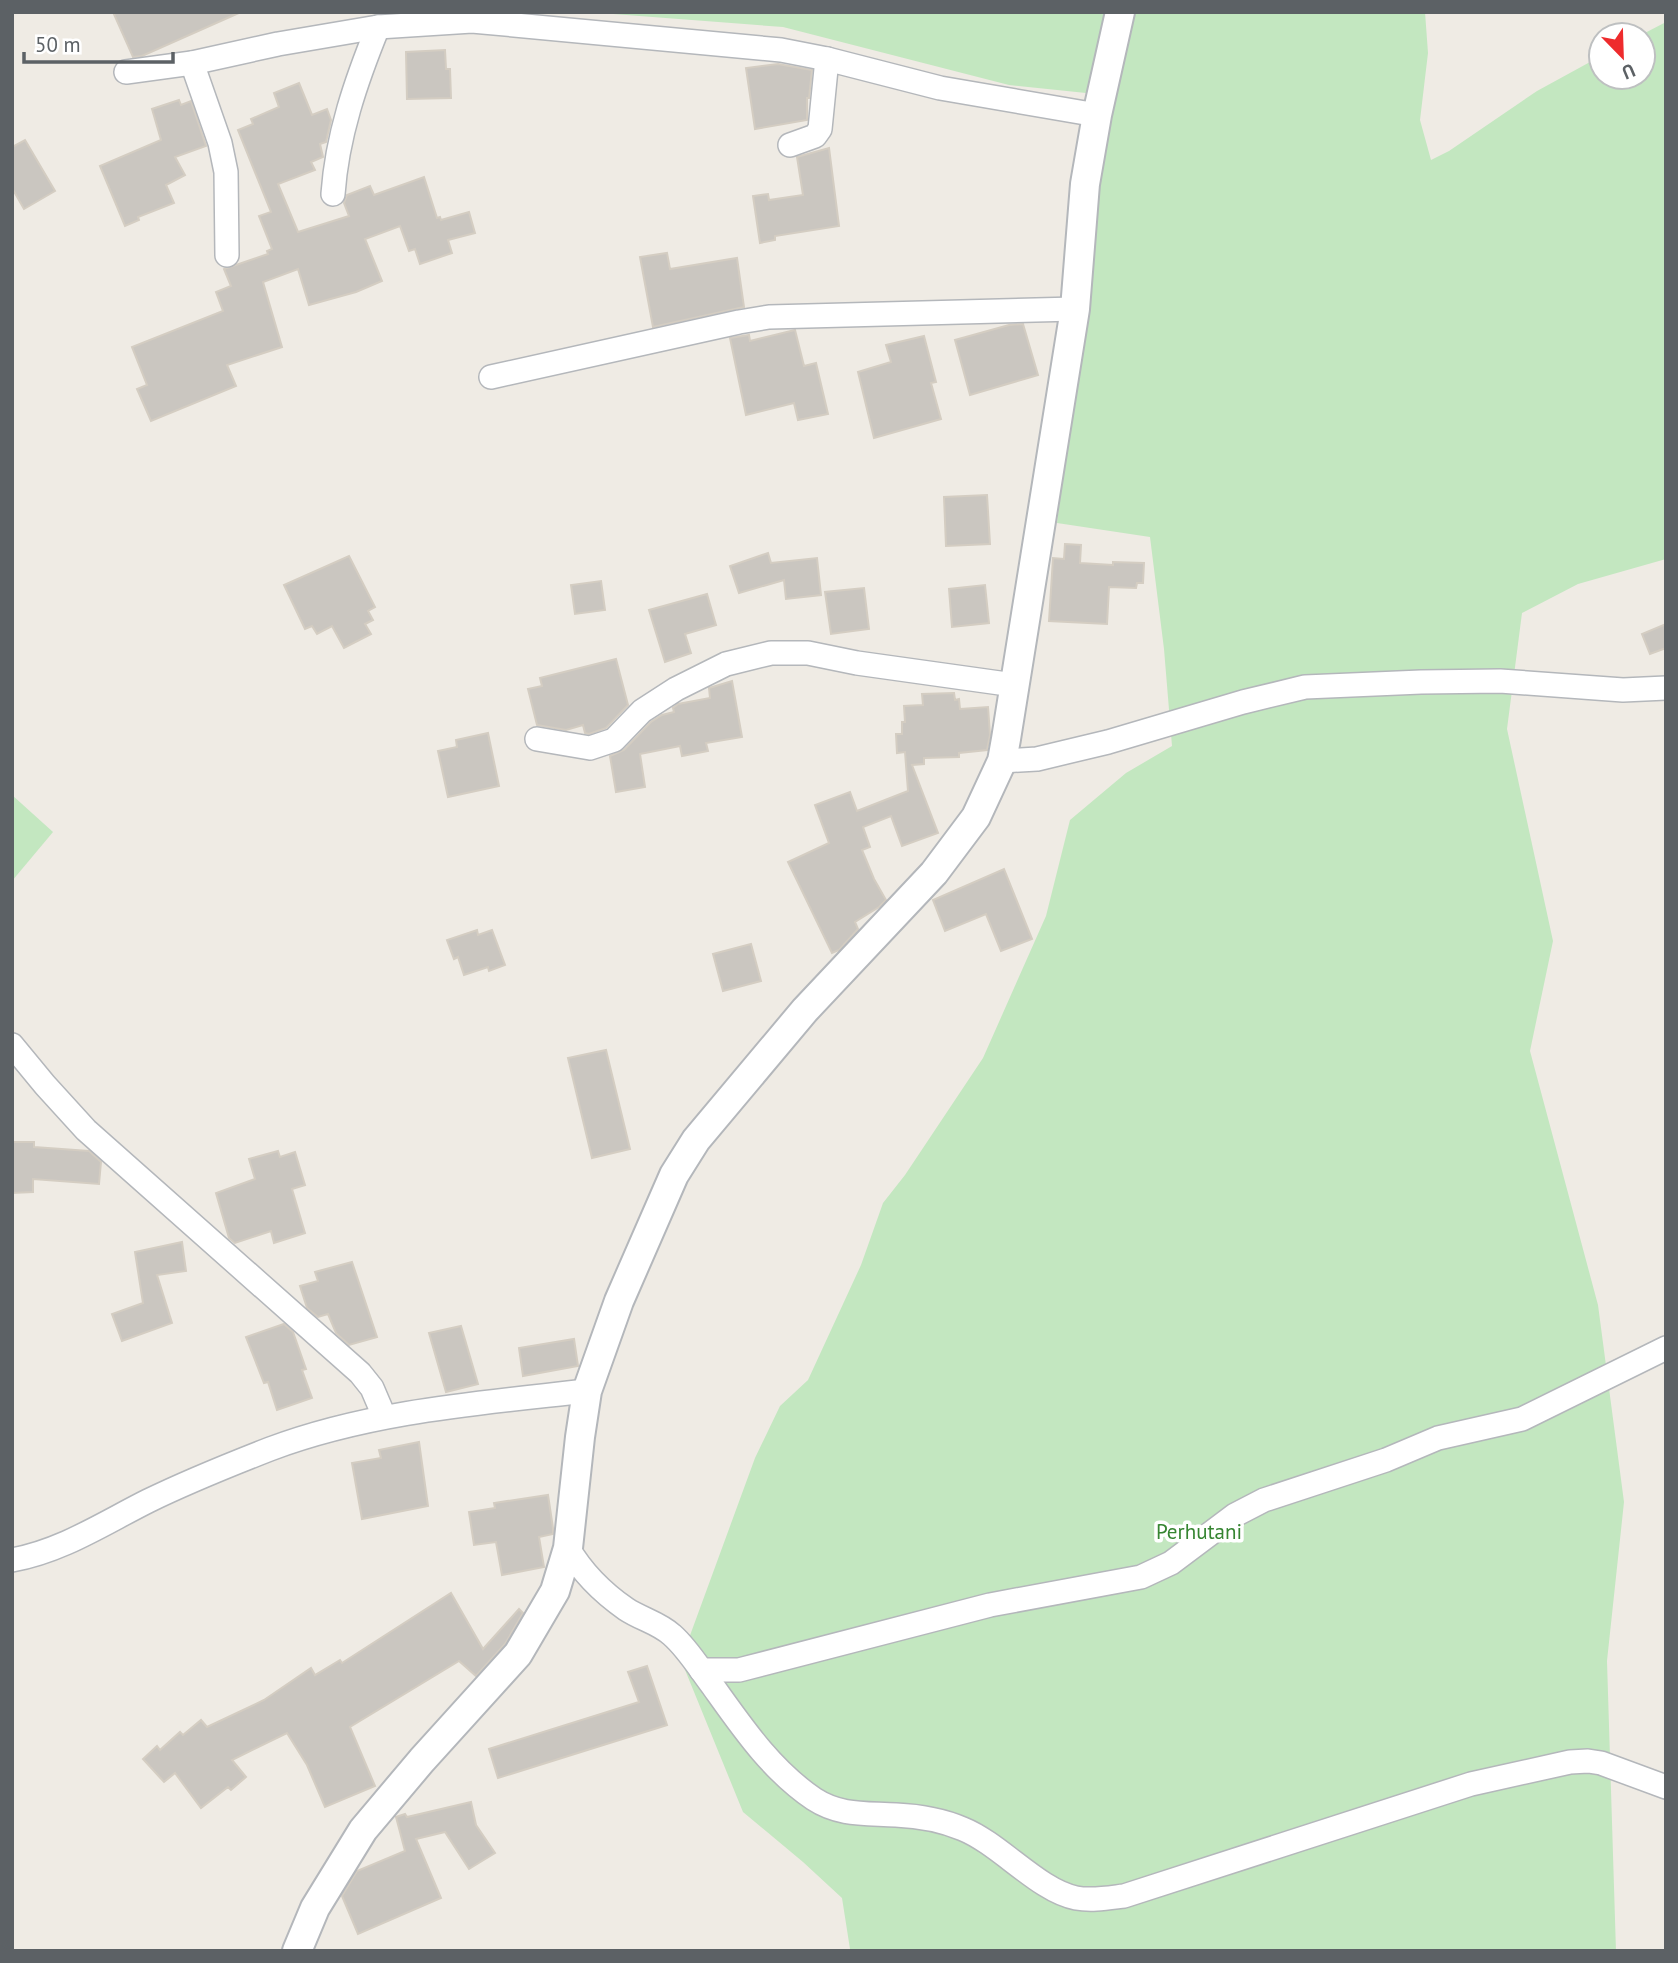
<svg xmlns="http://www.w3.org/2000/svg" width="1678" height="1963" font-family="'PT Sans',sans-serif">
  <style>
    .green { fill: #c3e7c0 }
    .building { fill: #cac6c0; stroke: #d4cdc2; stroke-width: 2 }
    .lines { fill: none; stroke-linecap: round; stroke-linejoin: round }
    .minor-casing { stroke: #b4b7bb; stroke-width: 26 }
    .tertiary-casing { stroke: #b4b7bb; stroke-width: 32 }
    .minor { stroke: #fff; stroke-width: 23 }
    .tertiary { stroke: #fff; stroke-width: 28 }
    .labels { text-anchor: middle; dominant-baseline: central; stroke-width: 7; stroke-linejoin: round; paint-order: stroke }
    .park-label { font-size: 21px; fill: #368532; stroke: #fff }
  </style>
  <rect width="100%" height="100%" fill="#efebe4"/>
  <g class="green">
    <polygon points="587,12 1425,12 1428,53 1420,120 1431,160 1449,151 1537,91 1601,56 1601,77 1643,77 1643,35 1641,35 1666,22 1666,559 1578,584 1522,613 1507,729 1553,941 1530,1051 1598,1305 1624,1502 1607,1661 1616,1951 847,1951 850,1949 842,1898 803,1862 743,1812 681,1660 755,1458 780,1406 808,1380 861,1265 883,1203 905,1175 983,1058 1046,916 1070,820 1126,773 1172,746 1164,649 1150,537 1057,523 1107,121 1115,96 1009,85 783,27"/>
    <polygon points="12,795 53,832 12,881"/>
  </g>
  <g class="building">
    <polygon points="113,12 241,12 142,56 133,57"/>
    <polygon points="445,50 446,69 450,69 451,98 407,99 406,52"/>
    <polygon points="778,64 812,70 809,98 807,98 807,120 755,129 746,68"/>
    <polygon points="299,83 312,115 327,109 331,120 326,142 320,144 323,157 311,162 315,170 278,184 298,232 349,216 344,203 347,195 370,186 374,195 424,177 437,218 440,217 441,220 469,212 475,233 448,240 452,253 420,264 415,249 409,251 400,226 365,239 382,281 356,292 309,305 298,269 263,282 282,347 227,365 236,386 151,421 137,389 147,385 132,347 223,311 216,292 231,286 224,269 268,254 267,251 272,249 259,216 271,212 238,130 253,124 251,119 279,107 274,93"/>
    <polygon points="179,100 181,105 191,101 206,146 175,157 185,175 166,185 174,203 138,217 139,220 125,226 100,166 161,140 152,109"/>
    <polygon points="25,140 55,191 24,209 12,188 12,147"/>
    <polygon points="829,148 839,226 775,236 775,240 760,243 753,196 768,194 769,200 803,195 797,157"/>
    <polygon points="667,253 670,269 737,258 744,307 653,327 640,257"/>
    <polygon points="1023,324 1038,375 970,395 955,340 1009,325"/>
    <polygon points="795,330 804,366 816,363 828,414 798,420 794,403 746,415 730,338 749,335 750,341"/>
    <polygon points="924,336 936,382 931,383 941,419 874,438 858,372 891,362 886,345"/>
    <polygon points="987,495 990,544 946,546 944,497"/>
    <polygon points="1065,544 1081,545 1080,563 1113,565 1113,562 1144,563 1143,583 1137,583 1136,588 1109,587 1107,624 1049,621 1053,558 1064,559"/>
    <polygon points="768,553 771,563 817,558 821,595 786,599 784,580 739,593 730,566"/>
    <polygon points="349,556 375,607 368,611 373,620 365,624 371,634 344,648 332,626 317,634 312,626 305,629 284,585"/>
    <polygon points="601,581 605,610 575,614 571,585"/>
    <polygon points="985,585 989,623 952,627 949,589"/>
    <polygon points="864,588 869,629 831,634 825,592"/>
    <polygon points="707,594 716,625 685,634 691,653 665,662 649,610"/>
    <polygon points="1666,624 1666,648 1650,654 1642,634"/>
    <polygon points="616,659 628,705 606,728 589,734 585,733 583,725 566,730 537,725 528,689 542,686 540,678"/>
    <polygon points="732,681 742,737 706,743 708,751 682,756 680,746 640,754 645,787 616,792 610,756 624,750 651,722 662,715 674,712 673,708 678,704 710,698 709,688"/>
    <polygon points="954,693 955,700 959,699 960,709 988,707 990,735 987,750 959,753 959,757 924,758 924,764 912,765 938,833 902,846 891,816 863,827 870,847 862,850 874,879 886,900 879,907 855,922 858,929 839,950 832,953 788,862 829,843 815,805 850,792 857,811 908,791 905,752 897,753 896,734 902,734 902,722 905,722 904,706 923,705 922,694"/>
    <polygon points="488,733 499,786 448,797 438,751 457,747 456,740"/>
    <polygon points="1004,869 1032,939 1001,951 986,914 945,931 933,900"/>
    <polygon points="477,930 478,935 492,930 505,965 489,971 488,967 464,975 458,957 454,959 447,940"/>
    <polygon points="751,944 761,981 723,991 713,954"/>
    <polygon points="606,1050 630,1149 592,1158 568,1058"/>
    <polygon points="12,1142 34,1142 34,1147 89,1151 101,1162 99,1184 33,1179 33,1192 12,1193"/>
    <polygon points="278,1151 280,1157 295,1152 305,1185 292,1189 305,1233 274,1243 271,1231 235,1243 229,1238 216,1193 255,1179 249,1159"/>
    <polygon points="182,1242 186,1271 157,1275 172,1323 122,1341 112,1314 143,1303 135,1252"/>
    <polygon points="352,1262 377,1337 349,1345 336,1333 328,1314 318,1317 307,1308 300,1286 318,1281 315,1272"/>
    <polygon points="284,1324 293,1332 306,1369 302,1370 312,1398 277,1410 268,1382 264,1383 246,1337"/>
    <polygon points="461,1326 478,1384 446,1392 429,1333"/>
    <polygon points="574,1339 578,1366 523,1376 519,1348"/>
    <polygon points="419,1442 428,1506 362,1519 352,1463 381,1458 379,1450"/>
    <polygon points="548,1495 553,1528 553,1534 539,1537 544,1567 502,1575 496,1542 474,1545 469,1512 495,1508 494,1503"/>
    <polygon points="451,1593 483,1649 519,1609 523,1613 505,1644 476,1676 459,1661 350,1727 375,1786 325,1807 307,1765 287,1733 232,1760 246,1777 231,1790 228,1787 201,1808 175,1773 164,1782 143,1759 157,1746 160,1750 180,1732 183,1735 201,1720 207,1727 264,1700 311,1668 315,1675 340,1660 342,1663"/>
    <polygon points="647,1666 667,1725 498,1778 489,1749 639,1702 628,1672"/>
    <polygon points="471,1802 476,1825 495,1853 469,1869 445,1832 416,1839 441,1898 358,1934 342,1896 357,1871 405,1851 396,1817 405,1814 407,1817"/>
  </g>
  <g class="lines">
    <defs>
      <g id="minor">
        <polyline points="192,63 220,143 226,172 227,255"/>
        <polyline points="126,72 192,63 278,44 378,27 472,21 781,50 827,59 940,88 1097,115"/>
        <polyline points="790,145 815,136 820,129 827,59"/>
        <path d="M333 194C337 136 356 81 378 27"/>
        <polyline points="491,377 739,322 769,317 1075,309"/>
        <polyline points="537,739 590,748 614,740 642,711 676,689 726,664 771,653 808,653 857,663 1014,685"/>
        <polyline points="1002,761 1037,759 1108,742 1243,702 1305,687 1421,682 1500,681 1623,690 1666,688"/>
        <polyline points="12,1045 45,1085 86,1130 360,1373 372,1388 384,1416"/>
        <path d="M568 1548C582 1572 603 1593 626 1609 641 1619 659 1623 672 1635 688 1649 699 1668 712 1685 742 1727 771 1770 814 1799 840 1816 866 1813 896 1815 918 1816 942 1820 963 1829 1000 1844 1039 1891 1076 1898 1092 1901 1108 1898 1124 1896L1471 1784 1570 1762 1588 1761 1601 1763 1666 1787"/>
        <path d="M12 1560C62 1551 104 1523 148 1501 187 1482 229 1465 270 1449 371 1411 481 1403 587 1391"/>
        <polyline points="701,1670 739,1670 990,1605 1141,1577 1171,1563 1235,1515 1264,1500 1386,1460 1438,1438 1522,1419 1666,1348"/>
      </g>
      <polyline id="tertiary" points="297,1951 315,1908 363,1830 422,1760 518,1654 555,1591 568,1548 580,1437 587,1391 619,1301 674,1175 696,1140 805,1010 934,873 976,817 1002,761 1006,739 1075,309 1085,184 1097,115 1120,12"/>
    </defs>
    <use href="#minor" class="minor-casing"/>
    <use href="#tertiary" class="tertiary-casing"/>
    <use href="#minor" class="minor"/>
    <use href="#tertiary" class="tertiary"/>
  </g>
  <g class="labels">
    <g class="park-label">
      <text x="1199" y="1531">Perhutani</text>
    </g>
  </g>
  <rect width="1678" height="1963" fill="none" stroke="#5c6165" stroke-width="28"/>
  <g transform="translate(1622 56) rotate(157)"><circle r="33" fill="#ffffff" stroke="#bec0c1" stroke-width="2"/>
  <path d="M0-5L12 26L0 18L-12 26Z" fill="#ee2b2d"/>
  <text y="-10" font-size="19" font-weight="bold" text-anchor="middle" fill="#5c6165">U</text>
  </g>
  <path d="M24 52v10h149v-10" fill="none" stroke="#5c6165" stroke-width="3.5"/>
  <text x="35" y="52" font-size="21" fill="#5c6165" stroke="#ffffff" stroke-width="5" paint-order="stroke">50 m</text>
</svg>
